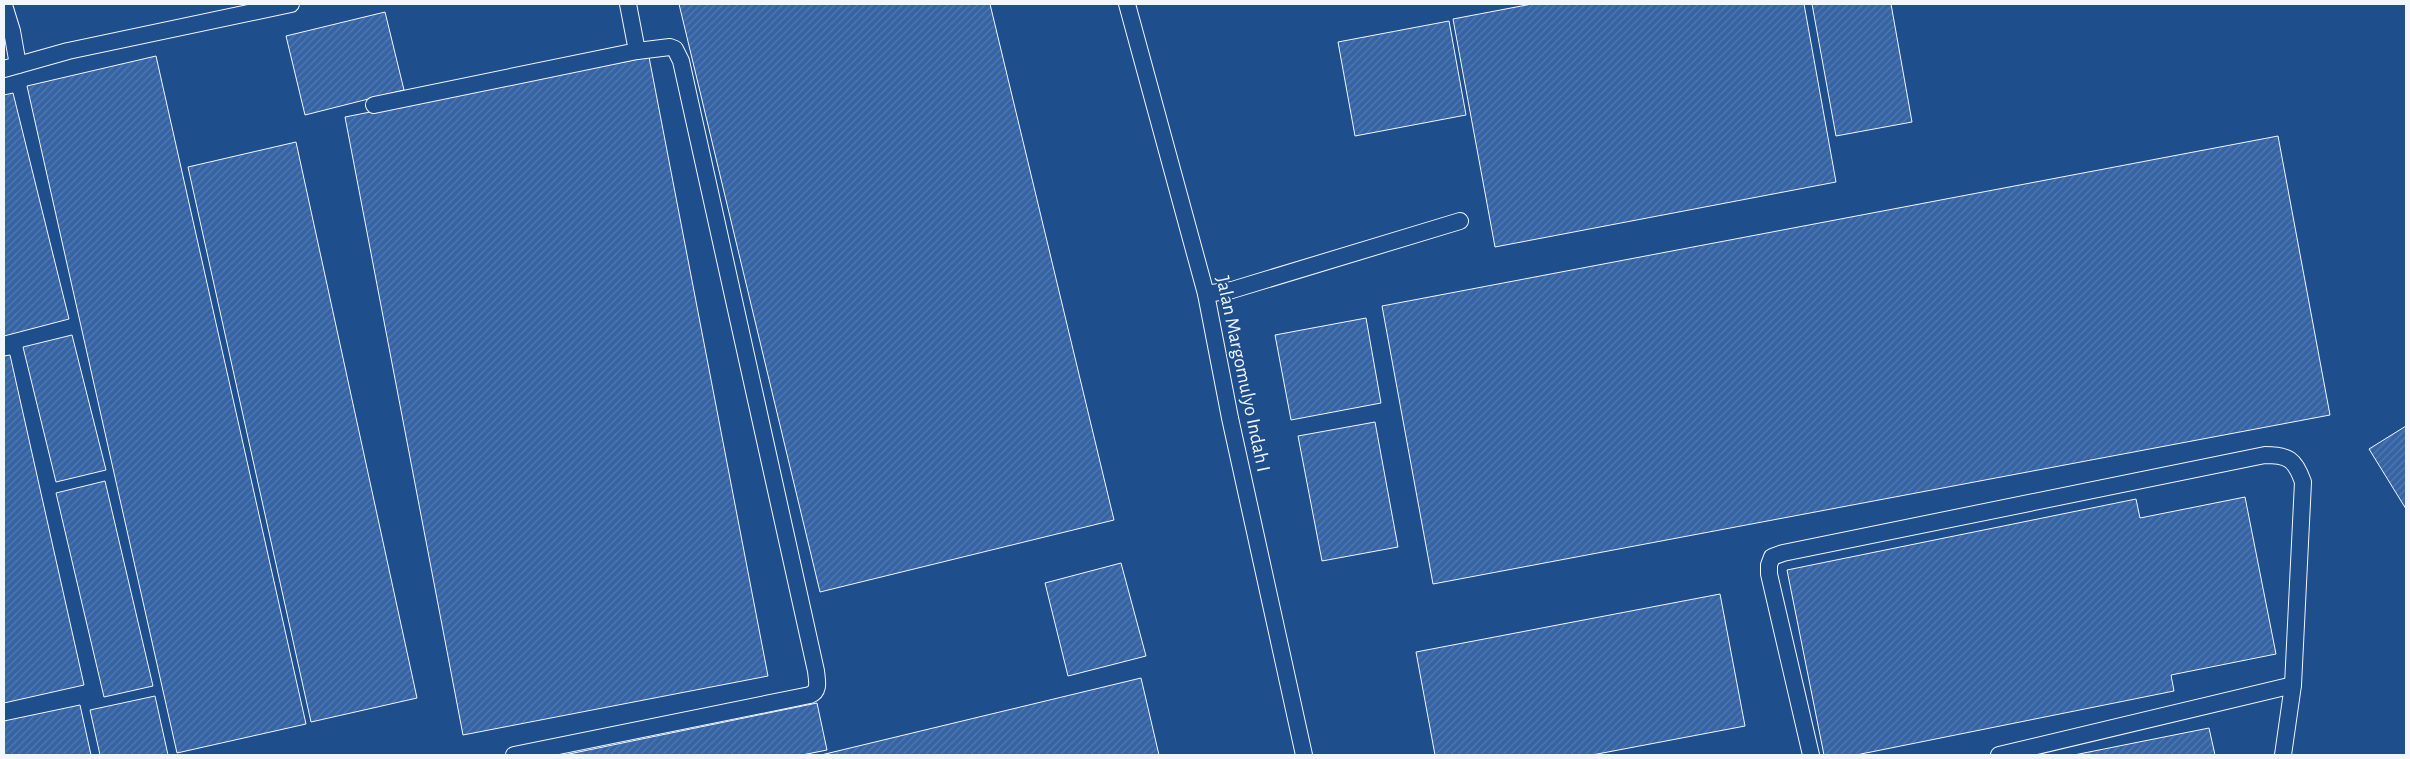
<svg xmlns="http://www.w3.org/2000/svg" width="2410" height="759" font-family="'Alegreya Sans',sans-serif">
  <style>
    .building { fill: url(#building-hatch); stroke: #f2f6ff }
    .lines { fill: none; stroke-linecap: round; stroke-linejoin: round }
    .service-casing { stroke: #f2f6ff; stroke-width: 18 }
    .service { stroke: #1f4e8c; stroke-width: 16 }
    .labels { text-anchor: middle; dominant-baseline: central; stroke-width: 4; stroke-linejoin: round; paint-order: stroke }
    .street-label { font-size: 20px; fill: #f2f6ff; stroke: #1f4e8c }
  </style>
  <defs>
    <pattern id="building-hatch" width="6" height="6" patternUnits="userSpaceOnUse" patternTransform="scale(1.25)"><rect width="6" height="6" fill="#3563a3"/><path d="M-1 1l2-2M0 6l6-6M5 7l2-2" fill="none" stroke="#537ab1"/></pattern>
  </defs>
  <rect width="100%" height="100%" fill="#1f4e8c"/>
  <g class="building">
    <polygon points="679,4 990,4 1114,520 820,592"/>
    <polygon points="1532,4 1804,4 1836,182 1495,247 1453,19"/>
    <polygon points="1812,4 1891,4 1912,122 1836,136"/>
    <polygon points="385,12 404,90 305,115 286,36"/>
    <polygon points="1449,21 1466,115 1355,136 1338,42"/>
    <polygon points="156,56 306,724 177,753 27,86"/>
    <polygon points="649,57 768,676 463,735 345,117"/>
    <polygon points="13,93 69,319 4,336 4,95"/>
    <polygon points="2278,136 2330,415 1433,584 1382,306"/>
    <polygon points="296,142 417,698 311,722 188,167"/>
    <polygon points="1366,318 1381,403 1291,420 1275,335"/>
    <polygon points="72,335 106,470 56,482 23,347"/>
    <polygon points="10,355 84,685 4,703 4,356"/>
    <polygon points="1375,422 1398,547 1322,561 1298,436"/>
    <polygon points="2406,426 2406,509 2369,449"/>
    <polygon points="105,481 153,686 104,697 56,493"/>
    <polygon points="2245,497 2276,654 2171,675 2174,691 1856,755 1824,755 1787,570 2136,499 2140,518"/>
    <polygon points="1121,563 1146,656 1068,676 1045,583"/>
    <polygon points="1720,594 1745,726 1592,755 1435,755 1416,652"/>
    <polygon points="1141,678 1159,755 821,755"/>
    <polygon points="155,696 168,755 100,755 90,710"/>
    <polygon points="817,703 827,750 802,755 564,755"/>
    <polygon points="80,705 91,755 4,755 4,721"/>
    <polygon points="2209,728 2215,755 2074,755"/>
  </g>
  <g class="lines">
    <defs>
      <g id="service">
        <polyline points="1127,4 1206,294 1230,418 1304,755"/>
        <polyline points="4,5 12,31 18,65"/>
        <polyline points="4,69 68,51 291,4"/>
        <polyline points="374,105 637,51 628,4"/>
        <polyline points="1206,294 1232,290 1460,221"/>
        <path d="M514 755 810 695C820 691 817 681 816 671L681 61 675 49 670 47 637 51"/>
        <path d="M1811 755 1769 574V565L1772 557 1783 553 2265 455C2288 455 2295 459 2303 482L2293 685 2283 755"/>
        <polyline points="1999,755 2293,685"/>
      </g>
    </defs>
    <use href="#service" class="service-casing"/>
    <use href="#service" class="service"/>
  </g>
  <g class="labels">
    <g class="street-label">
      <text transform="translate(1243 374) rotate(78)">Jalan Margomulyo Indah I</text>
    </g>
  </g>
  <rect width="2410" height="759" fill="none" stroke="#f2f6ff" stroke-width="10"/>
</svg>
